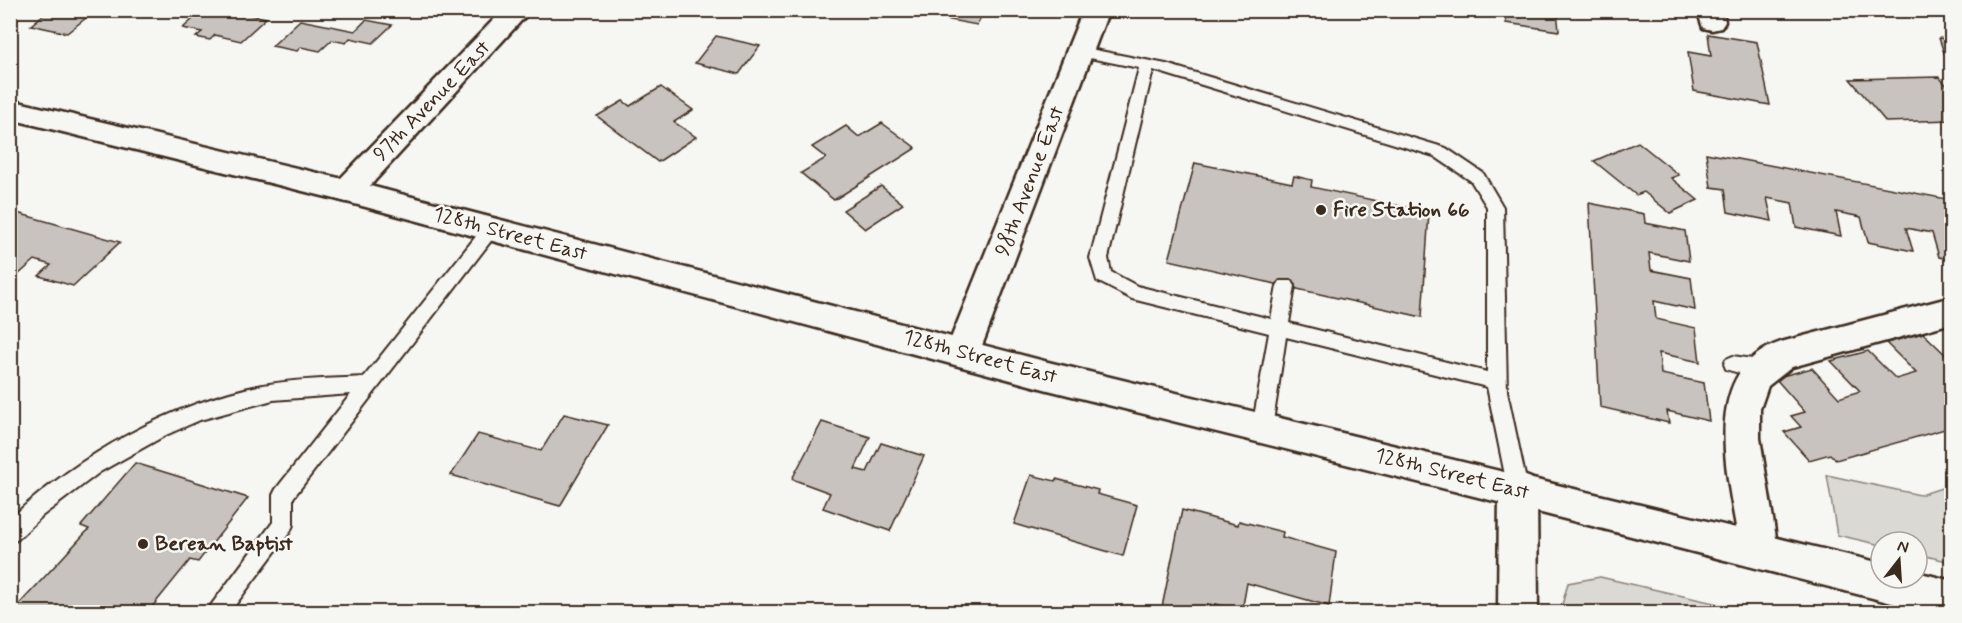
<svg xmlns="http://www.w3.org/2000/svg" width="1962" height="623" font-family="Mynerve,sans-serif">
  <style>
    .green { fill: #dad9d3; stroke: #8a8278; stroke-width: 1.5 }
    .building { fill: #c8c3be; stroke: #3b2a1e; stroke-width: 1.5 }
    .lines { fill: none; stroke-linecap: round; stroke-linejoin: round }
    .service-casing { stroke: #3b2a1e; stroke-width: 4 }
    .minor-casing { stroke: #3b2a1e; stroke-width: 5 }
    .tertiary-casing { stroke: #3b2a1e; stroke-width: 5 }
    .service { fill: #f6f6f2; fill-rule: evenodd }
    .minor { fill: #f6f6f2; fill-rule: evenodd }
    .tertiary { fill: #f6f6f2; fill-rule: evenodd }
    .poi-dot { fill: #3b2a1e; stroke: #f6f6f2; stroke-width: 2 }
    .labels { text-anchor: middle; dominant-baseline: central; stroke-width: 5; stroke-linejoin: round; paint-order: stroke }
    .street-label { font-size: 21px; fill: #3b2a1e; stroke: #f6f6f2 }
    .poi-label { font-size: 21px; font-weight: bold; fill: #3b2a1e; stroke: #f6f6f2; text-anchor: start }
  </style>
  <rect width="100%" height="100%" fill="#f6f6f2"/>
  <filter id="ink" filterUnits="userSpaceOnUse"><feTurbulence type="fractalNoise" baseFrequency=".0167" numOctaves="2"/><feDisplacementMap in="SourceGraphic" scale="12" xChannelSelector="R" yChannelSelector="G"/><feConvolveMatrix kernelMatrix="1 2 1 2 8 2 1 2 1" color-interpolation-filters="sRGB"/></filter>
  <g filter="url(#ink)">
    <g class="green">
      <polygon points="1827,475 1920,495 1951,485 1951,562 1917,554 1917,542 1881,542 1881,545 1837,535"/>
      <polygon points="1600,577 1753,612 1560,612 1568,583"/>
    </g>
    <g class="building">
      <polygon points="49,10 96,10 67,33 31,25"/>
      <polygon points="203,10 228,10 266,18 241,41 215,35 210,40 196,37 202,32 183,28"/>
      <polygon points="914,10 984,10 977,25 912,13"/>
      <polygon points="1505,10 1557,10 1559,31 1506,23"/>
      <polygon points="300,20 355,31 366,20 392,25 373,43 350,38 346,43 332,40 320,51 301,47 297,51 272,46"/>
      <polygon points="1708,34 1757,42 1770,105 1694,91 1688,52 1711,56"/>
      <polygon points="716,36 760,46 739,74 695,63"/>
      <polygon points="1939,38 1952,40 1952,76"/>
      <polygon points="1939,77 1952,91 1952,120 1886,122 1850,79"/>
      <polygon points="661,87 693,110 674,122 696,137 658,162 597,116 623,101 630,106"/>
      <polygon points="882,123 916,148 834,200 801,173 826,158 812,147 846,126 859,137"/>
      <polygon points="1638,142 1679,175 1671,178 1698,200 1670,213 1644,192 1636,195 1594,161"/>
      <polygon points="1706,153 1952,200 1952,260 1939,257 1932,233 1906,228 1913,251 1868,242 1861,217 1836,212 1841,236 1796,227 1792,203 1767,198 1772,221 1728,212 1725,189 1711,187"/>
      <polygon points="1195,163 1292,183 1294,176 1312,180 1311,187 1429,212 1422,317 1169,260"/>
      <polygon points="881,186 903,204 865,229 843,210"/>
      <polygon points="1589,203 1644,214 1645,223 1685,231 1689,261 1649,253 1651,270 1691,278 1695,310 1654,301 1656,319 1696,328 1700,362 1659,353 1661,374 1704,383 1709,421 1667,411 1669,423 1600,407"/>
      <polygon points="10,211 120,242 73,286 39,276 51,265 35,260 11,281"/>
      <polygon points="1923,333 1952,361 1952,427 1836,460 1830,454 1809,460 1784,432 1801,427 1791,416 1805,412 1775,378 1812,368 1839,398 1860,391 1831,361 1868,351 1896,379 1916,373 1886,343"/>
      <polygon points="564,414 608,425 560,506 451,475 478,434 541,451"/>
      <polygon points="822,422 870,437 855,469 867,472 881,443 924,456 890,531 823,508 830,493 792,479"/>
      <polygon points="135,463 248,498 198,562 190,560 148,612 12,612 89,529 81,526"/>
      <polygon points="1031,475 1055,481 1056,479 1098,490 1097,494 1137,505 1123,556 1014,524"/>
      <polygon points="1182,510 1238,525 1239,521 1283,532 1282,537 1336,552 1329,606 1247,583 1242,611 1215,604 1214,612 1182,612 1162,607"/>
    </g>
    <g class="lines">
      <defs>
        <g id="service">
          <path d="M1080 47 1166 64 1446 148 1483 173 1503 207 1507 391 1528 490 1525 496 1518 499 1511 496 1508 490 1487 387 1286 337 1272 428 1269 434 1262 436 1255 434 1252 428 1269 333 1132 299 1097 281 1090 258 1139 68 1075 55 1073 52 1075 49ZM1153 70 1434 156 1471 181 1487 207V372L1289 323 1295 286 1292 281H1280L1277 286 1271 319 1137 286 1111 272 1108 258Z"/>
          <path d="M491 223 499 229 497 233 293 498V525L290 532 230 612H206L273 522V495L276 489 351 394 273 400 200 420 166 435 100 472 42 516 17 540 10 542V519C79 455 171 403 263 385 296 379 330 379 364 377L485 225Z"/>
          <path d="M1733 356 1772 362 1774 367 1772 372C1759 377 1739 374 1726 369L1724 364 1726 359Z"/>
        </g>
        <g id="minor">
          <polygon points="503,10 531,10 358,199 347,202 336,199 332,191 336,183"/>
          <polygon points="1083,10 1109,10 980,351 975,361 963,365 951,361 946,351"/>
          <polygon points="1697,10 1723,10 1725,22 1721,28 1712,30 1703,28"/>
          <path d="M1952 297V323L1792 367 1768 386 1760 409V438L1778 550 1773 563 1759 568 1745 563 1740 550C1730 483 1695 371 1781 342Z"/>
          <polygon points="1518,473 1531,478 1537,490 1538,612 1498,612 1499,490 1505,478"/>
        </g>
        <polygon id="tertiary" points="10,100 347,180 1048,362 1881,563 1881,578 1917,578 1917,572 1952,581 1952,612 1927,612 1518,507 1048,390 347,202 10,119"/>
      </defs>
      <use href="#service" class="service-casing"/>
      <use href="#minor" class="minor-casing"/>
      <use href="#tertiary" class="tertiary-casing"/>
      <use href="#service" class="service"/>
      <use href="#minor" class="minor"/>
      <use href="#tertiary" class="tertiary"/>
    </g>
  </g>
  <g class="poi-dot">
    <circle cx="1321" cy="210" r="6"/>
    <circle cx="143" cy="544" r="6"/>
  </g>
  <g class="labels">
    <g class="street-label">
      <text transform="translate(432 101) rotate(-46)">97th Avenue East</text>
      <text transform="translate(1030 181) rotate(-69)">98th Avenue East</text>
      <text transform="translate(510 234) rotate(15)">128th Street East</text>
      <text transform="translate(980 357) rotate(15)">128th Street East</text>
      <text transform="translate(1452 474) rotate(14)">128th Street East</text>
    </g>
    <g class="poi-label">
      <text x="1333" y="210">Fire Station 66</text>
      <text x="155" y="544">Berean Baptist</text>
    </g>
  </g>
  <rect width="1962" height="623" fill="none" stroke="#f6f6f2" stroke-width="36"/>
  <rect x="18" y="18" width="1926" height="587" fill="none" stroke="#3b2a1e" stroke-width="2" filter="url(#ink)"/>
  <g transform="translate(1899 560) rotate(17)"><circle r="28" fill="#f6f6f2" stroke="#aba49d" stroke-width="1.5"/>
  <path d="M0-4.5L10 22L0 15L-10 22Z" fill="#3b2a1e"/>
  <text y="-9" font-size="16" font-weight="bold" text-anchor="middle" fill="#3b2a1e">N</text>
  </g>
</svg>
